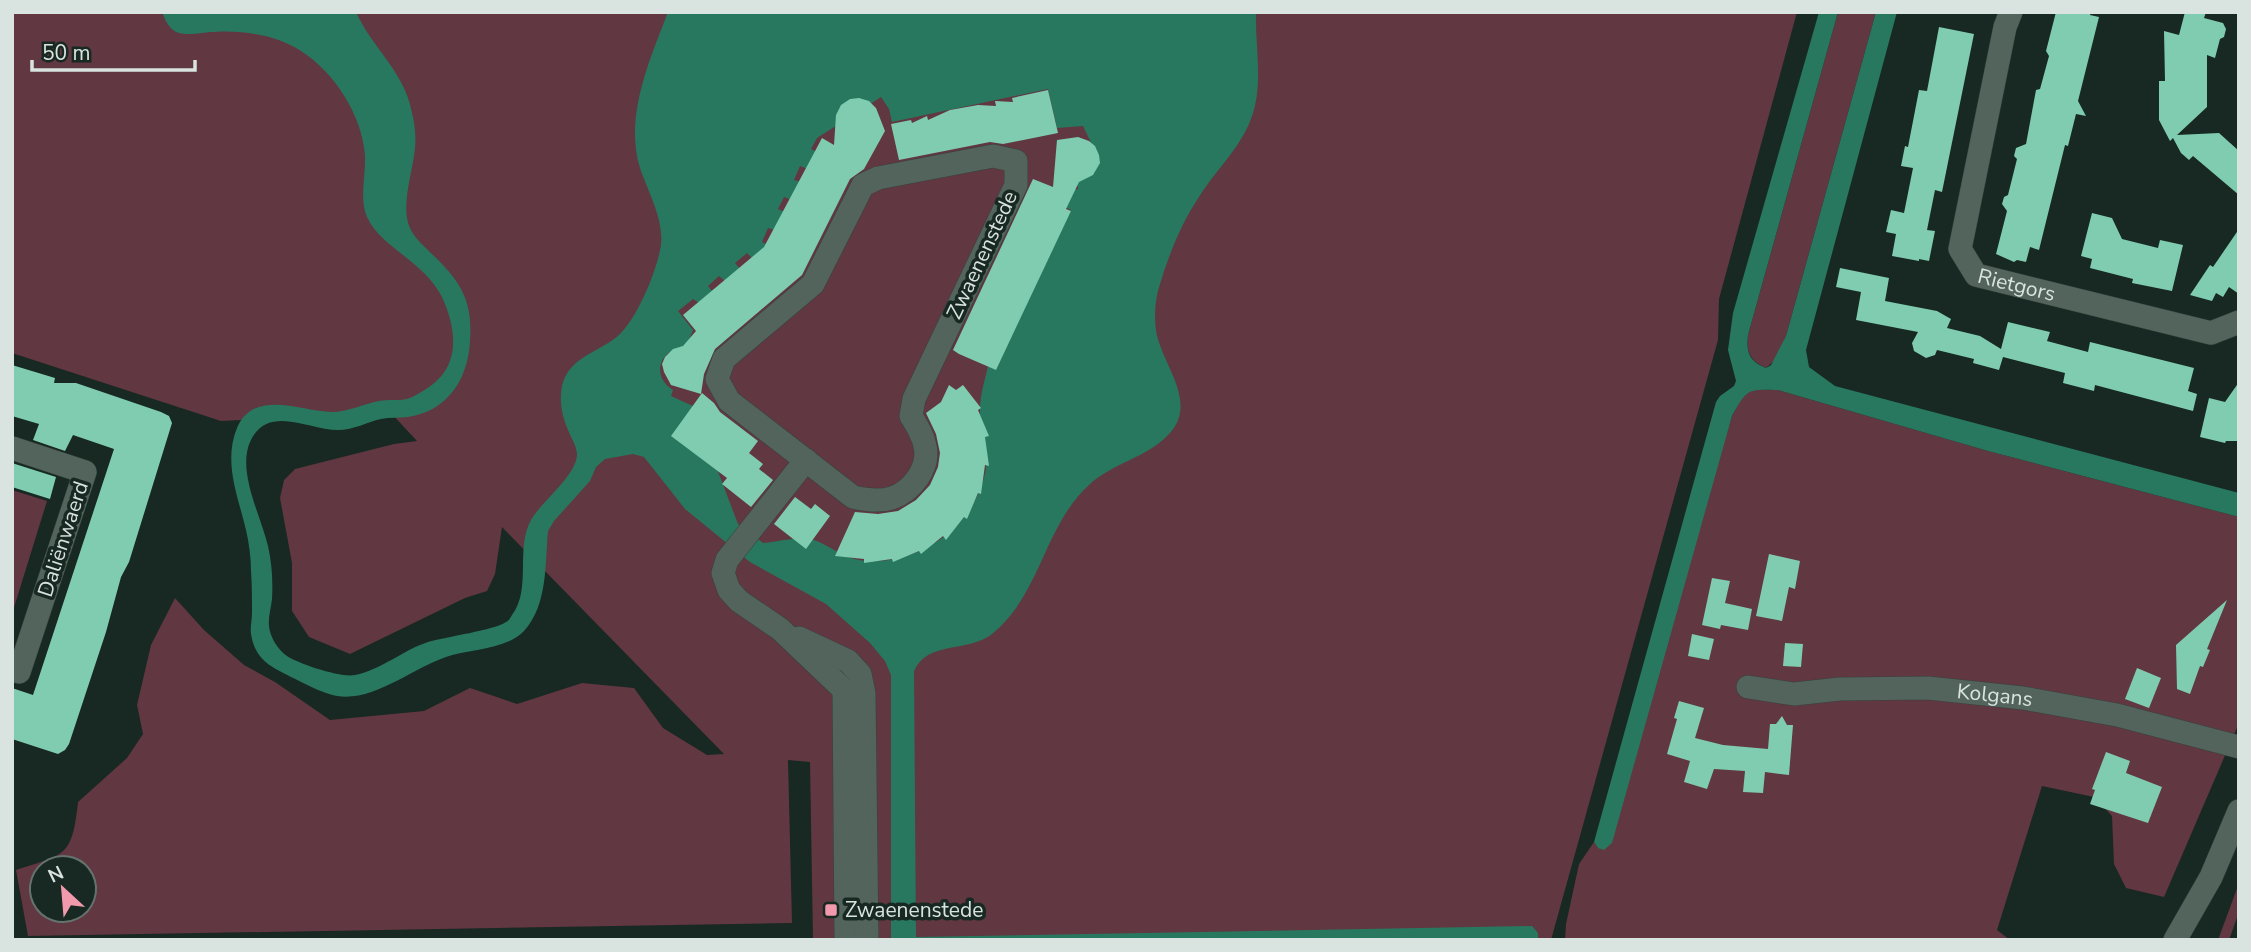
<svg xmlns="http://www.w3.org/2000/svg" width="2251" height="952" font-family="'Nunito Sans',sans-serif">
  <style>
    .green { fill: #613741; fill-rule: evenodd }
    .water { fill: #28785f; fill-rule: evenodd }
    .building { fill: #7fccb0 }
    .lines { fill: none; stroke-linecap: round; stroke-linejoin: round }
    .minor-casing { stroke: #36433f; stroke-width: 24 }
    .minor { stroke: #52645c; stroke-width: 23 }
    .poi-dot { fill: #f29aad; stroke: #182822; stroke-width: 2.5 }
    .labels { text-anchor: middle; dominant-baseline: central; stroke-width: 7; stroke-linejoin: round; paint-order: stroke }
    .street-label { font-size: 21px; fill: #d9e3df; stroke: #182822 }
    .poi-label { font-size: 21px; fill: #d9e3df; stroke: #182822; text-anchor: start }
  </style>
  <rect width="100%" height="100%" fill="#182822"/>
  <g class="green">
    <path d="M12 12H1797L1719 299 1718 340 1551 940H1538V938L813 940 810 762 788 760 792 923 28 936 16 870C65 854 72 858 78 802L127 758 143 734 137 705 151 645 175 598 204 630 244 665 275 682 330 720 424 711 470 688 517 704 582 683 634 688 663 728 707 755 724 754 502 527 495 574 487 591 465 598 350 654 309 637 292 611V563L280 498 284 480 295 469 394 444 417 441 391 413 221 421 12 353ZM42 868H84V910H42Z"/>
    <path d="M1838 12H1876L1786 336 1777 358 1766 368C1750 361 1746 352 1748 335Z"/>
    <polygon points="1753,389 1778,390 1988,451 2239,517 2239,723 2164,897 2126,888 2114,864 2112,816 2094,797 2042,786 1997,930 2010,940 1565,940 1566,924 1579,864 1594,842 1598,848 1732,416 1743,396"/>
    <polygon points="12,490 47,501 12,614"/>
    <polygon points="2239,883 2239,912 2229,940 2218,940"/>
  </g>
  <g class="water">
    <path d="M162 12H356C372 48 405 72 412 113 415 124 416 137 415 148 413 171 400 207 410 228 414 238 425 247 433 255 461 282 473 301 470 341 468 379 448 411 408 417 399 418 390 417 381 419 367 422 354 430 338 430 309 430 267 403 250 442 237 472 261 516 268 546 272 564 273 581 272 599 271 608 268 618 269 626 270 637 278 650 287 656 299 664 341 678 355 675 381 670 403 650 428 642 445 637 495 630 506 622 509 621 510 618 512 615 532 589 515 548 531 520 541 502 576 476 577 455 577 446 571 438 568 430 562 416 559 401 562 386 569 356 601 352 620 334 638 316 657 271 661 245 664 219 648 192 640 168 624 117 650 59 668 12H1256C1255 44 1263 82 1253 113 1243 146 1217 168 1199 197 1182 222 1169 254 1160 284 1155 299 1154 315 1156 331 1162 365 1199 402 1169 434 1147 458 1112 463 1089 485 1043 527 1042 593 992 634 968 653 928 640 914 671L916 937 1532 926 1538 933V940H891V675L885 661 870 643 826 604 750 562 685 509 644 457 633 454 605 459 596 467 590 481 554 521 548 531C545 563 548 605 524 631 506 650 469 649 446 657 410 669 368 707 329 694 316 690 304 683 291 677 271 667 255 660 251 634 250 628 252 620 252 613 252 599 252 585 251 571 251 558 249 543 246 530 238 496 223 462 237 428 254 388 302 412 332 412 347 412 364 404 379 401 388 399 398 401 407 399 413 397 420 393 426 389 458 369 458 337 445 304 429 262 382 250 367 217 359 198 366 175 365 155 362 115 334 72 301 51 276 35 243 30 214 32 204 32 189 36 179 33 170 31 165 20 162 12ZM1048 89 1057 128 1083 126 1097 155 1077 182 1078 189 1068 190 1065 207 1071 210 994 369 988 366C985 380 980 395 980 409 979 428 989 447 986 468 977 524 923 564 866 561 843 559 830 545 811 539 801 536 775 542 763 543L738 524 693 406 671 396 673 390C650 376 660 348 686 347L693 330 678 311 693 299 699 303 713 292 708 286 719 276 725 281 740 269 735 263 747 253 753 259 768 245 762 242 768 228 775 230 785 212 778 209 784 197 792 200 801 182 794 180 800 166 808 169 817 152 811 149 817 138 881 97 889 109 892 122Z"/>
    <path d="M1819 12H1838L1748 335C1746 352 1749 361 1766 368L1771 365 1786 336 1876 12H1897L1806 350 1809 367 1835 386 2239 493V517L1988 451 1778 390C1747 389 1747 389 1732 416L1612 843 1604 850 1598 848 1594 842 1716 402 1720 396 1734 386 1736 381 1728 350 1733 313Z"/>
  </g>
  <g class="building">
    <polygon points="2056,12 2091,12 2090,15 2099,17 2078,101 2086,116 2076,114 2068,146 2065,145 2039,250 2030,247 2026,262 2017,260 2014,262 1996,254 2007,211 2002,204 2004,197 2008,195 2017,159 2014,156 2016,148 2026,144 2036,90 2040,89 2049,56 2046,51"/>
    <polygon points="2185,12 2206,12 2204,18 2223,23 2226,29 2224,37 2220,39 2215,58 2207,55 2207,107 2177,135 2219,133 2239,151 2239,195 2193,156 2189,160 2181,153 2173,138 2170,141 2159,120 2159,81 2165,81 2164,31 2179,35"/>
    <polygon points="1939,27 1974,34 1942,192 1935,190 1927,230 1935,231 1929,261 1919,259 1919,261 1892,256 1896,234 1886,232 1891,210 1904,213 1913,168 1901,166 1905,146 1908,147 1919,90 1927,91"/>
    <polygon points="1048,90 1058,133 1003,144 990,142 899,160 891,124 911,120 912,123 927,116 928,120 950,110 978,105 996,106 995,101 1013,102 1012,98"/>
    <polygon points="859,98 869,101 876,108 885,131 864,169 850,179 802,275 715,349 704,374 701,394 671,385 664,372 662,364 665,357 673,349 683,346 696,331 683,315 764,247 822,138 834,145 836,115 841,105 850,99"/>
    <polygon points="1078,137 1089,141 1095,146 1099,155 1100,163 1093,175 1079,182 1066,209 1071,211 996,370 959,354 953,350 1033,179 1053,187 1057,140"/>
    <polygon points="2092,213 2112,218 2122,239 2158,248 2160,240 2183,245 2172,291 2132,283 2133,279 2090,268 2092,259 2081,256"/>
    <polygon points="2239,229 2239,294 2229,287 2223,297 2216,293 2212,301 2190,295 2210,265 2213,267"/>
    <polygon points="1840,268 1889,278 1885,301 1937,311 1951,319 1947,328 1980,336 2001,349 2008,322 2050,332 2047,341 2088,352 2090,342 2194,368 2188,391 2197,394 2193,411 2095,385 2094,391 2063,383 2065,373 2003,357 1999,370 1973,363 1974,359 1937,350 1935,355 1926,358 1914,351 1912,343 1918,332 1856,320 1861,292 1836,287"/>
    <polygon points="12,365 55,378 54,383 76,383 161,412 169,416 172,423 129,562 121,577 106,632 69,744 65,750 58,754 12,739 12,688 33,695 114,449 73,435 65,451 33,440 39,424 12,416"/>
    <polygon points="2239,382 2239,441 2226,441 2225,443 2200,437 2209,398 2225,402"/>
    <polygon points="949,385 956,390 963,385 981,408 978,410 989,436 985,437 989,466 985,465 981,494 978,493 967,519 964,517 946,540 943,536 921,554 919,551 893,562 892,559 864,563 864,559 835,556 855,512 878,514 898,511 916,500 930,485 938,467 940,453 936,434 926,413 941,402"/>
    <polygon points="702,393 714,403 720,412 758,441 749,453 763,464 759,469 773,480 751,507 722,484 727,478 671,436"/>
    <polygon points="12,463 56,477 50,499 12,487"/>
    <polygon points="795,497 811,509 815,504 830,516 806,549 774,524"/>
    <polygon points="1769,554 1800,561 1795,589 1789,587 1782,621 1756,616"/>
    <polygon points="1712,578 1730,581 1725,603 1752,609 1748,630 1721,625 1720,629 1702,625"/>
    <polygon points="2227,600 2207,649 2210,650 2203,667 2200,666 2190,694 2177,689 2176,645"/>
    <polygon points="1692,634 1714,639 1709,660 1688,656"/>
    <polygon points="1785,643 1803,644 1801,667 1783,666"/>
    <polygon points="2137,668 2161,678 2149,708 2125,699"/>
    <polygon points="1679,701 1704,708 1695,738 1723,745 1768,749 1770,724 1776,724 1782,716 1787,725 1793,725 1789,775 1765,772 1763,793 1743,792 1745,771 1714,769 1707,789 1684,782 1690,761 1667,754 1677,719 1674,718"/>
    <polygon points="2106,752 2130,761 2126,773 2162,787 2148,823 2090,804 2095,790 2092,789"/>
  </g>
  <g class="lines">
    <defs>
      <g id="minor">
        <path id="s1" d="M2011 12 2005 27 1960 249 1976 275 2211 333 2239 322"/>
        <path d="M993 156 1016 161V185L914 399 911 416C917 426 923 435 925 446 930 468 912 491 892 498 879 502 866 500 853 497L729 401 717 379 724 359 813 284 863 185 878 178Z"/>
        <polyline points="12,448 85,472 19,672 12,670"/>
        <polyline points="806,460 727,560 723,573 729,590 739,601 780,629 844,690 846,940"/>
        <polyline points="799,638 848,661 860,674 864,693 867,940"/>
        <path id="s2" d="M1748 687 1794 694 1840 689 1928 688 2023 698 2117 715 2239 747"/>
        <polyline points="2175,940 2211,877 2239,811"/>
      </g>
    </defs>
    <use href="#minor" class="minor-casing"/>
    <use href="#minor" class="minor"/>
  </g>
  <rect class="poi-dot" x="824" y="903" width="14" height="14" rx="3.5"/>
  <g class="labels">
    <g class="street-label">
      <text transform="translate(982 255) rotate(-65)">Zwaenenstede</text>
      <text stroke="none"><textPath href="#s1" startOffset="315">Rietgors</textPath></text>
      <text transform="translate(63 539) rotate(-72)">Daliënwaerd</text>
      <text stroke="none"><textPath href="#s2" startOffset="248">Kolgans</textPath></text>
    </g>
    <g class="poi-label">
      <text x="845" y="910">Zwaenenstede</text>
    </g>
  </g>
  <rect width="2251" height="952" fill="none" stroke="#d9e3df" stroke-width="28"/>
  <g transform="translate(63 889) rotate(334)"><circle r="33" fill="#182822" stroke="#65736e" stroke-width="2"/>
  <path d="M0-5L12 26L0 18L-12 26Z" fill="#f29aad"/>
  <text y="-10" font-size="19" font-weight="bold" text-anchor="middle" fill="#d9e3df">N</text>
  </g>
  <path d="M32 60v10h163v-10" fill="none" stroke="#d9e3df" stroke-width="3.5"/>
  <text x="42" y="60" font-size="21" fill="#d9e3df" stroke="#182822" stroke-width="5" paint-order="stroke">50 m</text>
</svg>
